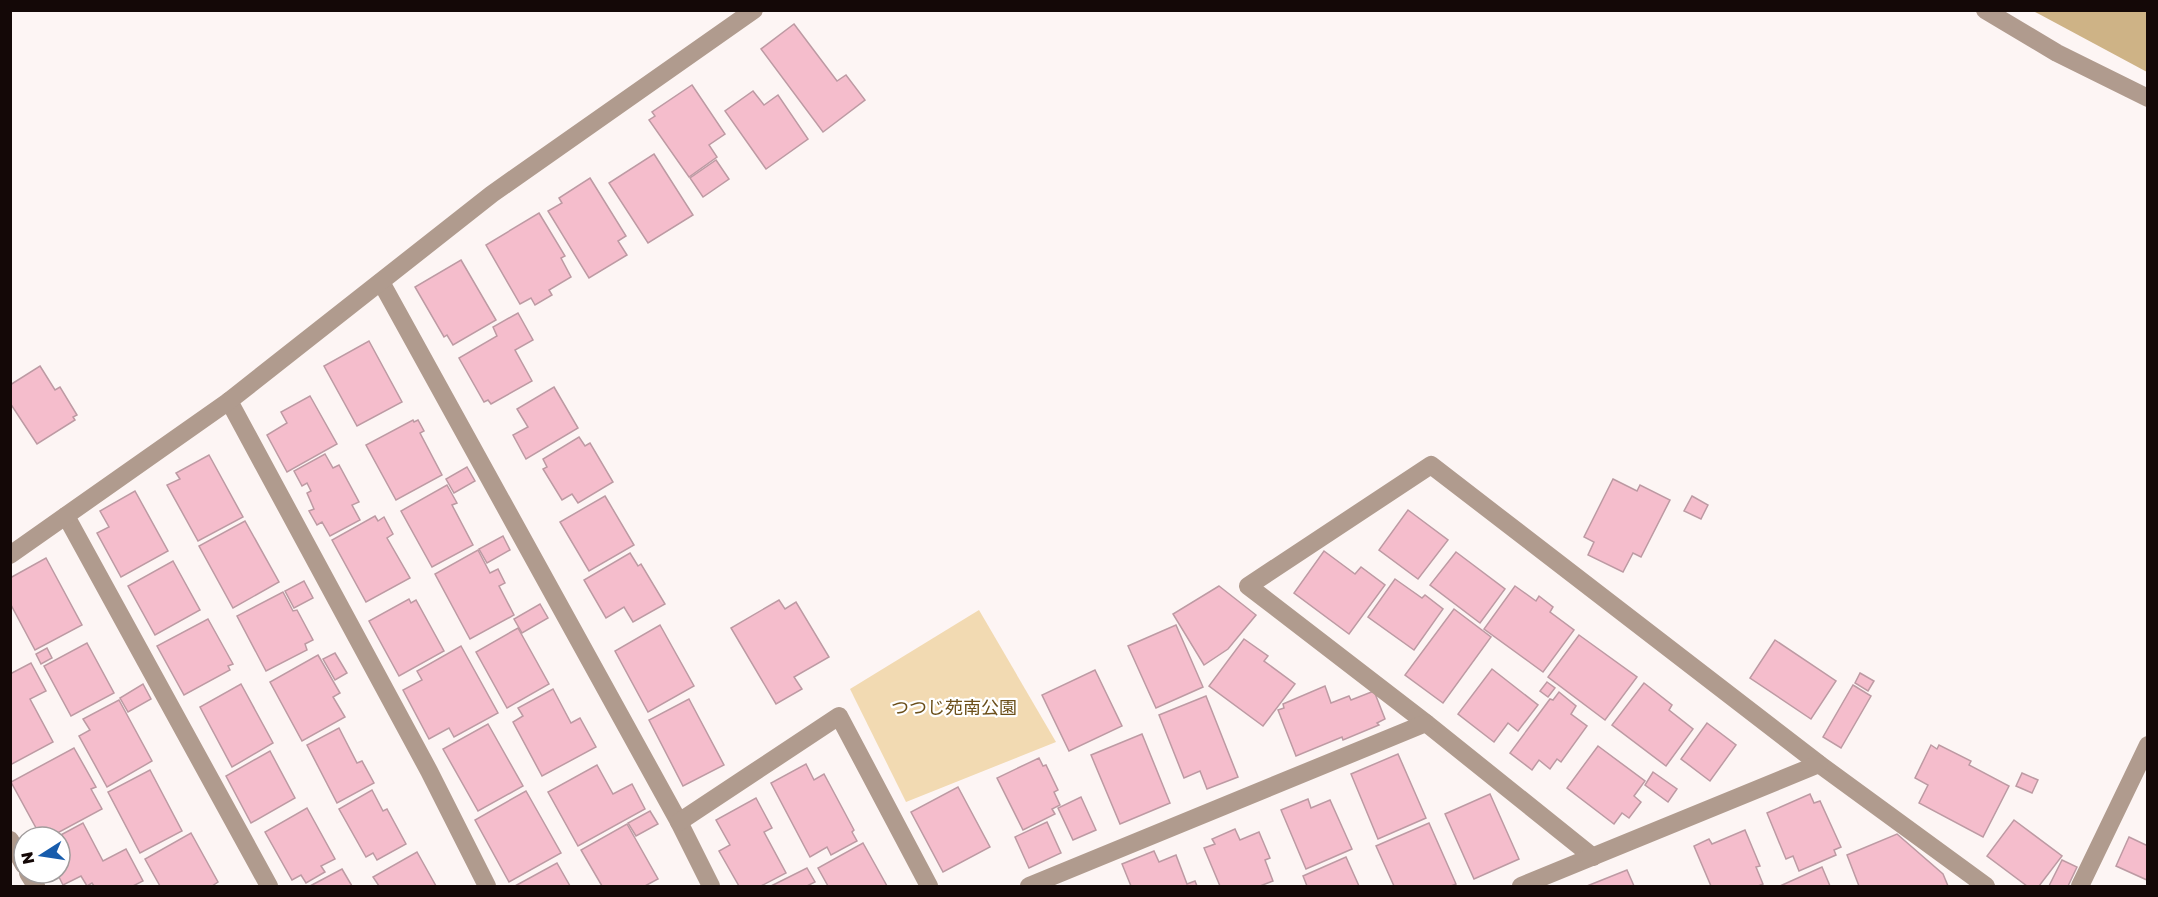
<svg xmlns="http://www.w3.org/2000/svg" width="2158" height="897" font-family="'Golos Text','Noto Sans JP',sans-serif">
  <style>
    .green { fill: #f2dab2 }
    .forest { fill: #ceb386 }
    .building { fill: #f5bdcc; stroke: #bd9aa3; stroke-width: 1.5 }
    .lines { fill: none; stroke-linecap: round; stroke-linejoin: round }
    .minor { stroke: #b09b8e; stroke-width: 18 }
    .labels { text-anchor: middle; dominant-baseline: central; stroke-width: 4.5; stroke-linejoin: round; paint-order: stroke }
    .park-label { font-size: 18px; fill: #6b4f1a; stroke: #fff }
  </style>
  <rect width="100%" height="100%" fill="#fdf5f4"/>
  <polygon class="green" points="979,610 1056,742 906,802 850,689"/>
  <polygon class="forest" points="2033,11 2147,11 2147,72 2039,14"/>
  <g class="building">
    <polygon points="794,24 837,81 846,75 865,100 823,132 761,49"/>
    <polygon points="692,85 725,134 709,145 717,157 689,177 649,120 655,116 652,112"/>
    <polygon points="753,91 764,105 778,95 808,139 766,169 725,111"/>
    <polygon points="654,154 693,215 648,243 609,183"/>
    <polygon points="716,160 729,179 703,197 690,178"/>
    <polygon points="590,178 626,236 618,241 627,255 589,278 548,211 562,203 559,198"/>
    <polygon points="539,213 565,256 561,258 571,277 549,290 552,295 535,305 531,298 520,304 486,245"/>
    <polygon points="461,260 496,320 453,345 447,335 444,337 415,287"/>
    <polygon points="518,313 533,340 515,350 532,381 491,404 488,400 484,402 459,358 497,336 493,327"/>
    <polygon points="369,341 402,402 357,426 324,366"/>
    <polygon points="40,366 55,390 60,387 77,415 73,417 75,420 37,444 10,403 10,385"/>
    <polygon points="554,387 578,428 526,459 513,435 528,427 517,409"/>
    <polygon points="310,396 337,444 287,472 267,435 287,423 281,412"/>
    <polygon points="413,420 414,422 418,420 424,431 420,433 442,475 396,500 366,445"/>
    <polygon points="579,437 585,446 590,443 613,482 578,503 572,494 562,500 543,469 547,467 543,459"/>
    <polygon points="325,454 333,468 339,465 359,502 352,505 360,520 330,536 322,522 317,525 309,511 314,509 307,493 311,491 307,483 302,486 294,471"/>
    <polygon points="209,455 243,517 198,541 167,485 180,479 176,473"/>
    <polygon points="467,467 475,481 454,493 446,479"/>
    <polygon points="1613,479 1637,491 1640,485 1670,500 1641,557 1633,553 1623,572 1588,555 1594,542 1584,537"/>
    <polygon points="447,485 457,503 452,505 473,545 432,567 401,511"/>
    <polygon points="135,491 168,551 121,577 97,533 109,527 100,511"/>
    <polygon points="605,496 634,545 589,571 560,522"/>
    <polygon points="1692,496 1708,505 1701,519 1684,511"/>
    <polygon points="1408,510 1448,540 1418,579 1379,550"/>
    <polygon points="375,516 378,521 384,517 393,534 387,538 410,578 366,602 332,540"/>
    <polygon points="245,521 279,582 233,608 199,546"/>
    <polygon points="503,536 510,550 487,563 479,549"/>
    <polygon points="478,550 490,573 498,569 505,583 499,586 514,615 470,639 435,574"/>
    <polygon points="1324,551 1355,574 1361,567 1385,585 1349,634 1294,593"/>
    <polygon points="1456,552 1505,589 1480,623 1430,585"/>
    <polygon points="630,553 638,566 641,564 665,604 633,622 624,607 606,618 584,580"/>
    <polygon points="46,558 82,625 35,650 10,603 10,578"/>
    <polygon points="173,561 200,610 155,635 128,586"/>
    <polygon points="1395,579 1422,598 1425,595 1443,609 1414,650 1368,617"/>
    <polygon points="304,581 313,598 294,608 285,591"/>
    <polygon points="1219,586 1256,615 1228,649 1204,665 1173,614"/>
    <polygon points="1515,586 1536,601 1539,596 1553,607 1550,612 1574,630 1543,672 1484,629"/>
    <polygon points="283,592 293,611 297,610 313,640 305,644 307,650 266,671 237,616"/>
    <polygon points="409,599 411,603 416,600 444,651 399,676 369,621"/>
    <polygon points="779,600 785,609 796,602 829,657 794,677 802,689 776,704 731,628"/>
    <polygon points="540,604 548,618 522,633 514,619"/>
    <polygon points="1454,609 1491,637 1443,703 1405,675"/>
    <polygon points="208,619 233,664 228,666 230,670 184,695 157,646"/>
    <polygon points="660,625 694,686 648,712 615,651"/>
    <polygon points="1176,625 1203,687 1156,708 1128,646"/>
    <polygon points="518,628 549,684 507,708 476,652"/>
    <polygon points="1579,635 1637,677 1605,720 1548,677"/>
    <polygon points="1244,639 1268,656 1264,661 1295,684 1263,726 1209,686"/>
    <polygon points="1775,640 1836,681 1811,719 1750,678"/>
    <polygon points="87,643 114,693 71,716 44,666"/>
    <polygon points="461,646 498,713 454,737 449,728 429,739 403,690 422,680 417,671"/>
    <polygon points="47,648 52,658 41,664 36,654"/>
    <polygon points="335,653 347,673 335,680 323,659"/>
    <polygon points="318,655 340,693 333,697 345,717 302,741 270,682"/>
    <polygon points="31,663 46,691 30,699 53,742 10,765 10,674"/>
    <polygon points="1492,669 1538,705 1518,731 1508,723 1494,742 1458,714"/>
    <polygon points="1095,670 1122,726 1069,751 1042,695"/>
    <polygon points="1860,673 1874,681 1868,691 1855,683"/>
    <polygon points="1547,682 1555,688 1548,697 1540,691"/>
    <polygon points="1644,683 1672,705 1669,710 1693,729 1666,766 1612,725"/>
    <polygon points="143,684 151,699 128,712 120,698"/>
    <polygon points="241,684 273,743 232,767 200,707"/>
    <polygon points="1853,685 1871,696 1841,748 1823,737"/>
    <polygon points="1325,686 1331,703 1349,696 1351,700 1374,691 1385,719 1377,723 1379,725 1343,740 1342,737 1296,756 1278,710 1284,708 1283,704"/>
    <polygon points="553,689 571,723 580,718 596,747 542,776 513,722 523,716 518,708"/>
    <polygon points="1559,692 1576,706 1571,714 1587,726 1561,762 1557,759 1550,769 1539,760 1532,770 1510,753 1550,699 1553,700"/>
    <polygon points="1206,696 1238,777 1207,789 1200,771 1184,778 1159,715"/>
    <polygon points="689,699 724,765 683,786 649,720"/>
    <polygon points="119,700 152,761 107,787 79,736 90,730 83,719"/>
    <polygon points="1707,723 1736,745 1710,781 1681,759"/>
    <polygon points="488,724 523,786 478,811 443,749"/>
    <polygon points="339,728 357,763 362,761 374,783 337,803 307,745"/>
    <polygon points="1142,734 1170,803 1120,824 1091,755"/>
    <polygon points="1931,745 1937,749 1939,745 1971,761 1969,765 2009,786 1983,837 1919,803 1928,785 1915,778"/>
    <polygon points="1598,746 1645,781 1634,796 1641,802 1629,818 1622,813 1614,824 1567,788"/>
    <polygon points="74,748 96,787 91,789 102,809 50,837 41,837 11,782"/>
    <polygon points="270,751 295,798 251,823 226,776"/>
    <polygon points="1398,754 1426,818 1378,839 1351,774"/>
    <polygon points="1039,758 1043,766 1046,765 1058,790 1054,792 1060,805 1052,809 1055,814 1023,830 997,778"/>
    <polygon points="806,764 814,780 824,774 854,830 852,832 857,841 831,855 827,847 810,857 771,783"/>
    <polygon points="597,765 613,794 632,784 645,809 578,846 548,792"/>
    <polygon points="150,770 182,831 140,853 108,792"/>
    <polygon points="1653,772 1677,789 1668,802 1645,785"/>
    <polygon points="2022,773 2038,780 2032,793 2016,786"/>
    <polygon points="958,787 990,847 943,872 911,812"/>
    <polygon points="372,790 383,811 387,809 406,844 377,860 373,853 366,857 339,809"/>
    <polygon points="526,791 561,853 509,882 475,820"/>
    <polygon points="1490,794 1519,859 1474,879 1445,814"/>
    <polygon points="1810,794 1814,803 1820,801 1841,847 1834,850 1836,855 1799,871 1793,856 1786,859 1767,813"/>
    <polygon points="1081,797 1096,830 1073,840 1058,808"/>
    <polygon points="756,798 772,828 764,832 786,873 761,886 739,886 719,851 730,845 716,820"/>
    <polygon points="1308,799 1311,808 1330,800 1352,849 1306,869 1281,810"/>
    <polygon points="307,808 335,859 321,866 325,872 306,883 301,875 292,880 265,832"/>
    <polygon points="650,811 658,824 636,836 628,823"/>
    <polygon points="2014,820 2062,856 2039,886 2027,886 1987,856"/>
    <polygon points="1047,822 1061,853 1029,868 1015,837"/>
    <polygon points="83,823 103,861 126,849 143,881 133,886 94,886 92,883 87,886 81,876 63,885 57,873 60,873 60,837 57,837"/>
    <polygon points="1429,823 1456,884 1451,886 1394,886 1376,846"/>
    <polygon points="627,824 658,879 645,886 602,886 581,850"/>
    <polygon points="1235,829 1240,840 1259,832 1270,858 1265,860 1273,881 1260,886 1220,886 1204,848 1215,844 1212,839"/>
    <polygon points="1745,830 1760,866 1756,867 1763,884 1758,886 1711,886 1694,846 1709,839 1712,844"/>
    <polygon points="191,833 218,882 212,886 160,886 145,859"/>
    <polygon points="1897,834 1943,874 1948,886 1859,886 1847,855"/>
    <polygon points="2129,837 2148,846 2147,880 2116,866"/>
    <polygon points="863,843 887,886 828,886 818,868"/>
    <polygon points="1154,851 1159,862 1176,855 1187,884 1195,881 1197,886 1131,886 1122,864"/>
    <polygon points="417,852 436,886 379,886 373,877"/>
    <polygon points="1346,857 1359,886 1307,886 1303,876"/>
    <polygon points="2062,860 2077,867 2068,886 2049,886"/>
    <polygon points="557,863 570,886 515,886"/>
    <polygon points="1822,867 1830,886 1780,886"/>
    <polygon points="807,868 815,882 807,886 771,886"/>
    <polygon points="342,869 352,886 310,886"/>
    <polygon points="1627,870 1634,886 1587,886"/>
  </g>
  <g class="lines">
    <g class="minor">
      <polyline points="1985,10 2057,53 2148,98"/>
      <polyline points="381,282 679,822 711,886"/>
      <polyline points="229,401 429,771 487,886"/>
      <polyline points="66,516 269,886"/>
      <polyline points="10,555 229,401 492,194 754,10"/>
      <polyline points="679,822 839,716 929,886"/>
      <polyline points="10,840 24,865"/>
      <polyline points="1593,857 1426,723 1248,586 1431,465 1819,764 1986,886"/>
      <polyline points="28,873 36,886"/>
      <polyline points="1029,886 1426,723"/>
      <polyline points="1521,886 1819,764"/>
      <polyline points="2080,886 2148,745"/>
    </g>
  </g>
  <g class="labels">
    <g class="park-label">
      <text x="954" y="707">つつじ苑南公園</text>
    </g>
  </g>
  <rect width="2158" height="897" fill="none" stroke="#140807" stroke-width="24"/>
  <g transform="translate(42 855) rotate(258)"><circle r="28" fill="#ffffff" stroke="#a19c9c" stroke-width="1.5"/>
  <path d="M0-4.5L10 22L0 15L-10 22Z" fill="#175cac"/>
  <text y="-9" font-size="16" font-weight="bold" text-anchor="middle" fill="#140807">N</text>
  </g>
</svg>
